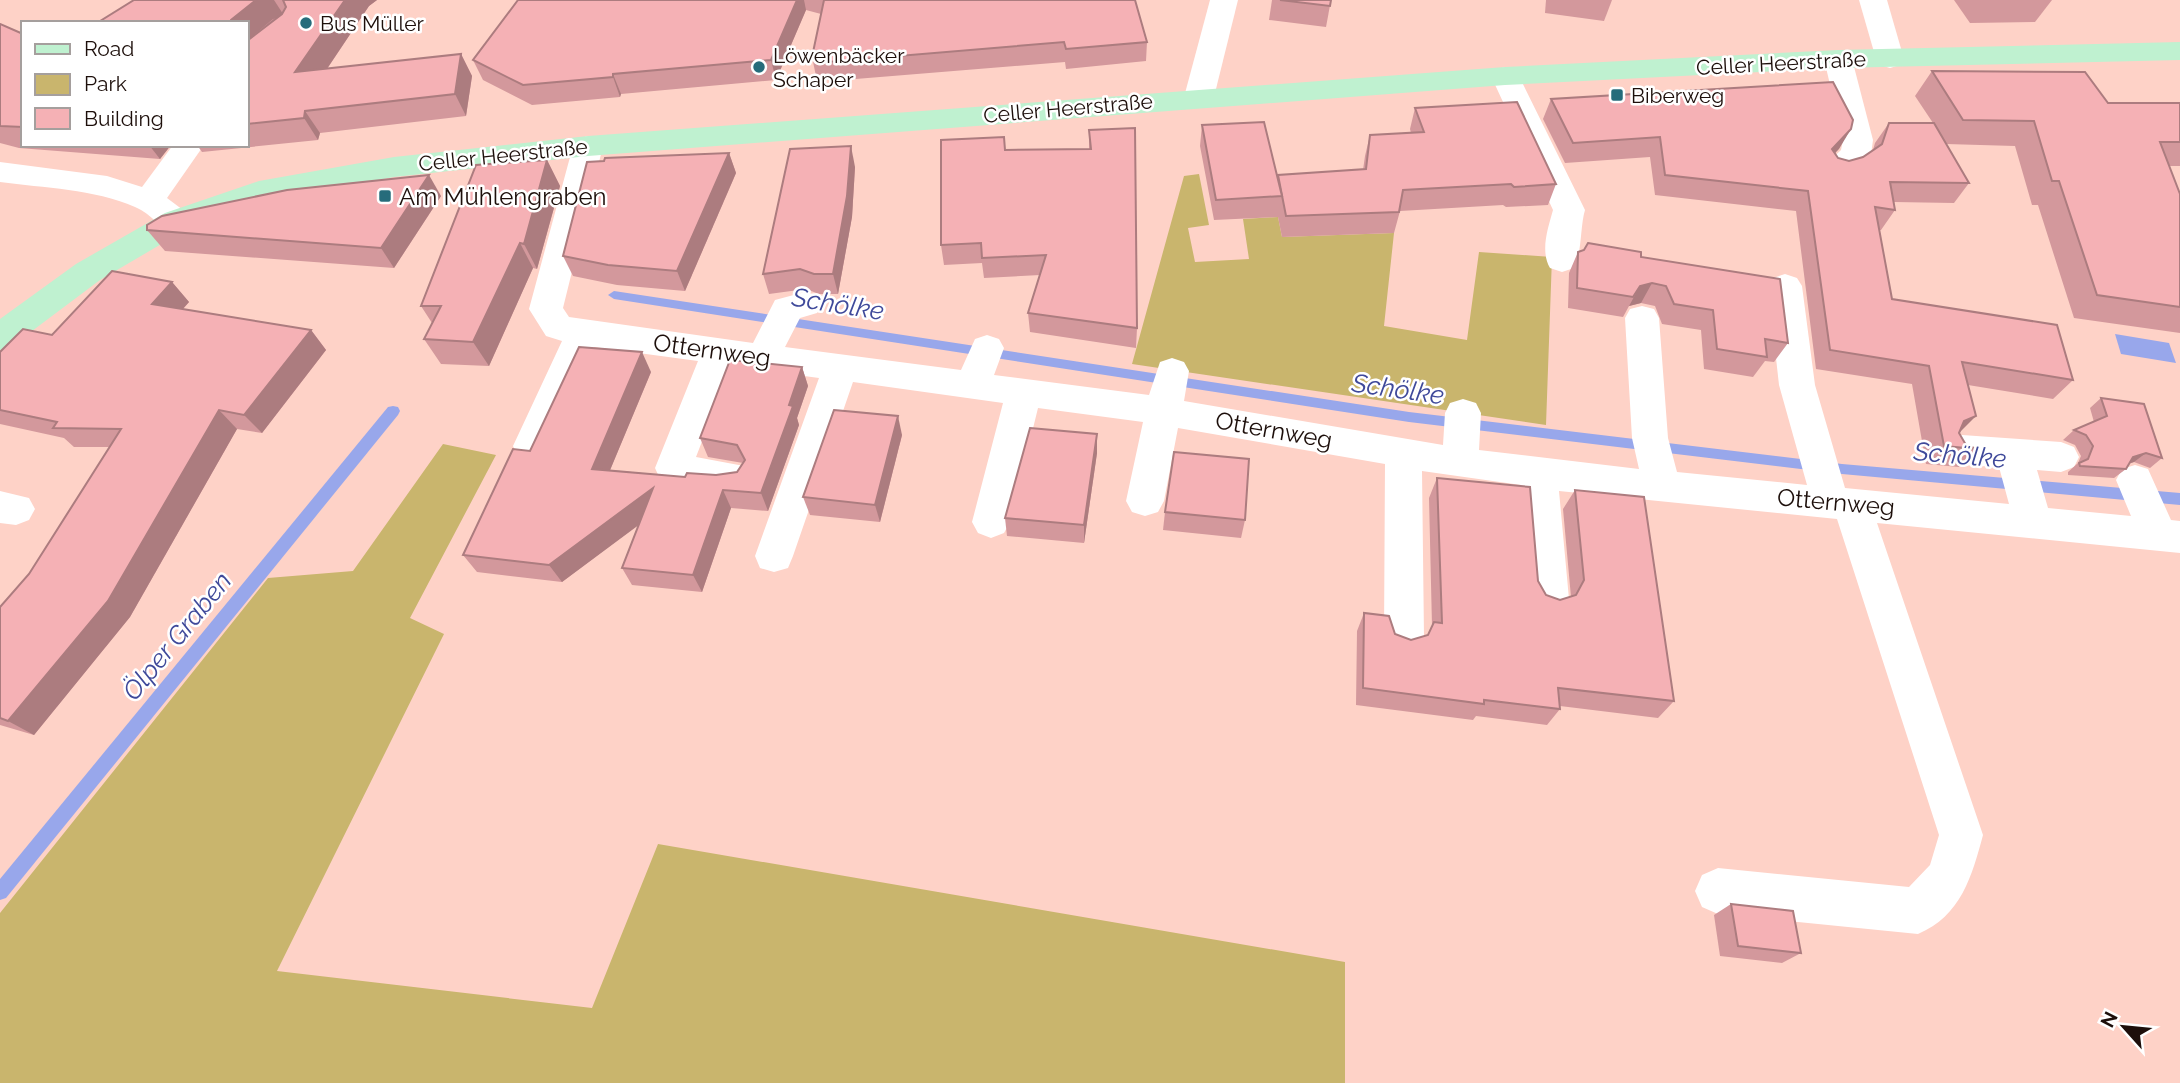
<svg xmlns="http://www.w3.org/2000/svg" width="2180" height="1083" font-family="Raleway,sans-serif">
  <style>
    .green { fill: #c9b56d }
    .water { fill: #98a7eb }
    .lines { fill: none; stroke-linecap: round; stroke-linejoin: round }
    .stream { fill: #98a7eb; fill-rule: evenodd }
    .minor { fill: #fff; fill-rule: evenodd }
    .major { fill: #bff1d0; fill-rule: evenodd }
    .wall { fill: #d3989c }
    .shaded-wall { fill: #ac7c7f }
    .building { fill: #f5b1b5; stroke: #ac7c7f; stroke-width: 2 }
    .poi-dot { fill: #266c7b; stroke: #fff; stroke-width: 2.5 }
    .labels { text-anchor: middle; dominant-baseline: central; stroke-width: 5; stroke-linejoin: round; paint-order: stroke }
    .far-poi-label { font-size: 21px; fill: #1d0f0b; stroke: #fff; text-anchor: start }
    .far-street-label { font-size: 21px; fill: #1d0f0b; stroke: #fff }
    .poi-label { font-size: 24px; fill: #1d0f0b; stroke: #fff; text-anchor: start }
    .street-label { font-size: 24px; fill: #1d0f0b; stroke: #fff }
    .water-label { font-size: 26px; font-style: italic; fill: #3f499a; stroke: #fff }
  </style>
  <rect width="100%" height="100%" fill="#fed2c7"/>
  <g class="green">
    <polygon points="1199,174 1209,225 1188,228 1195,262 1249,259 1243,219 1278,217 1282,237 1394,233 1384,326 1467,340 1479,252 1552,257 1546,425 1132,364 1184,176"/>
    <polygon points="443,444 496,455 410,618 444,634 277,971 592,1008 658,844 1345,962 1345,1083 0,1083 0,913 268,578 353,571"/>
  </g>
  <polygon class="water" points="2115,334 2169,343 2176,363 2121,354"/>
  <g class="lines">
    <g class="stream">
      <polygon points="614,291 1409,412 1842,464 2180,493 2180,505 1842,474 1409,422 614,299 608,295"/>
      <polygon points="393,406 398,407 400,411 398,415 6,898 0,900 0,879 388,407"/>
    </g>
    <g class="minor">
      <polygon points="1210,0 1238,0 1214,97 1209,104 1199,106 1189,104 1184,97"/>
      <polygon points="1859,0 1887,0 1904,59 1900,65 1890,68 1880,65 1876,59"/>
      <polygon points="1838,50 1848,53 1852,59 1873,140 1871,155 1867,162 1848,175 1837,178 1826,175 1822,168 1841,150 1843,140 1824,59 1828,53"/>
      <path d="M1505 67 1515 70 1519 76 1585 210C1580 227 1582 254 1574 268L1562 272 1550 268C1540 251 1548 228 1553 210L1491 76 1495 70Z"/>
      <path d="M588 136 599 139 603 146 563 308 569 317 753 343 775 300 805 292 817 295 822 304 817 313 800 318 785 347 961 370 975 339 987 335 999 339 1004 348 994 375 1149 395 1160 362 1172 358 1184 362 1189 371 1184 401 1443 445 1445 413 1450 403 1463 399 1476 403 1481 413 1479 450 1639 469 1632 438 1625 318 1630 309 1642 306 1654 309 1659 318 1668 438 1677 472 1807 485 1779 385 1768 286 1773 278 1785 274 1797 278 1802 286 1815 385 1845 488 2009 504 1999 467 1962 465 1949 460 1944 450 1949 440 1962 435 2061 442 2074 447 2079 457 2074 467 2061 472 2037 470 2048 508 2131 516 2116 480 2122 469 2135 465 2148 469 2171 520 2180 521V553L1877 523 1983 835C1972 876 1961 916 1918 934L1718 914 1702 907 1695 891 1702 875 1718 868 1909 887 1930 865 1939 835 1837 519 1559 491 1569 599 1563 611 1549 616 1535 611 1529 599 1521 485 1422 471 1424 637 1418 650 1404 655 1390 650 1384 637 1385 464 1178 428 1164 501 1158 512 1145 516 1132 512 1126 501 1143 422 1038 408 1010 522 1004 533 991 538 978 533 972 522 1003 403 853 382 793 556 788 568 774 572 760 568 755 556 819 378 731 366 696 457 744 466 750 477 744 488C720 496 684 487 660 479L655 468 698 361 594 347 544 456 531 461 518 456 513 446 562 341 546 336 529 309 573 146 577 139Z"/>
      <path d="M173 145H204L167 198 187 213 192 221 187 229C162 236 155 215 135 207 94 189 44 188 0 182V162L107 176 142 187Z"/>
      <polygon points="0,491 29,498 35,509 29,520 16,525 0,523"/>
    </g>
    <polygon class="major" points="2180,42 2180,60 1838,68 1505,85 588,156 394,177 264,202 187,229 100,280 12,346 0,350 0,319 76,264 165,213 259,181 394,157 588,136 1505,67 1838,50"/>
  </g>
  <g class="wall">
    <polygon points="134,0 377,0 369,6 327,69 461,54 472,76 466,116 320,133 318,140 202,152 197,145 247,145 247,41 275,19 247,41"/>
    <polygon points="518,0 1135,0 1147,42 1146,61 1066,69 1065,62 831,81 830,75 816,76 812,57 821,14 806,10 776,80 621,94 620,97 532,105 483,80 473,60"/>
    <polygon points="1272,0 1331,0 1326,27 1269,20"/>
    <polygon points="1546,0 1612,0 1604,21 1545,13"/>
    <polygon points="1954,0 2052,0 2035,22 1970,23"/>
    <polygon points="0,24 23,34 23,145 171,145 160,159 19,148 0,143"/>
    <polygon points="1932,71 2108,103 2180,103 2180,166 2169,166 2180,194 2180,333 2074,318 2038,205 2032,205 2015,146 1946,144 1969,183 1954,203 1894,202 1895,210 1881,230 1879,230 1892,299 2073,380 2053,399 1968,385 1959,433 1966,445 1977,449 1959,467 1926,464 1912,384 1816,369 1796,211 1655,195 1650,157 1565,163 1543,119 1551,99 1851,129 1835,153 1838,158 1849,161 1863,157 1873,150 1875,143 1889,123 1933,123 1915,96"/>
    <polygon points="1415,108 1556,184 1548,205 1506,207 1503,205 1400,211 1394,233 1282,237 1278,217 1214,220 1200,146 1202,125 1277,178 1363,170 1365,156 1370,135 1411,133 1410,129"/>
    <polygon points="1089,130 1137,328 1136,348 1030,332 1028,313 1040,275 984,278 982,263 944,265 941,245 1005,150 1089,149"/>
    <polygon points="729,153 736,173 685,291 617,285 573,276 563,256"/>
    <polygon points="547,160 560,186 537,269 533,268 489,366 441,364 424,339 432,323 421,306"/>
    <polygon points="855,167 852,217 838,294 819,294 806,289 769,294 763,274"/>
    <polygon points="441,196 394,268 165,251 147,230"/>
    <polygon points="1578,252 1641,257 1788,343 1774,362 1765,361 1753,377 1704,369 1701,330 1662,324 1655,306 1641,303 1629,306 1623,317 1568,308 1569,273"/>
    <polygon points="172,282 189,302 183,309 311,330 326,350 262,433 237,429 130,617 34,735 0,725 0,607 29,574 110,447 74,447 64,438 0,424 0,352 52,335"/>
    <polygon points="802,367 808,386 797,418 799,425 768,511 731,508 702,592 632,585 622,568 639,524 562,582 477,572 463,555 530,451 651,372 610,470 685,477 716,475 737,472 743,463 708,457 700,438"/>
    <polygon points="2101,398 2162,458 2150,468 2134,462 2128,464 2126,469 2114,478 2068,475 2068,472 2078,463 2081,456 2075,445 2063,440 2074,430 2094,422 2090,408"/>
    <polygon points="1097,434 1097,453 1084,543 1007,536 1005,518"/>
    <polygon points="902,435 880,522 810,515 803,497"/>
    <polygon points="1437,478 1538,581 1546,595 1560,600 1571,597 1563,509 1575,490 1674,701 1658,718 1560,706 1560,709 1547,725 1476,716 1473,720 1356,705 1357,631 1364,613 1395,634 1411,640 1428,635 1432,626 1429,498"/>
    <polygon points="1165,512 1245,520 1241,538 1163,530"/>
    <polygon points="1731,904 1801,953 1782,963 1720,956 1714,915"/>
  </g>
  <g class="shaded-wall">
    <polygon points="256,0 274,0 285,17 273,19 247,41 247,23 231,23 231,20"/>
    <polygon points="345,0 377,0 369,6 310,94 295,72"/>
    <polygon points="797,0 804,0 806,10 776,80 771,60"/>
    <polygon points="461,54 472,76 466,116 455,94"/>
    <polygon points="613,74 621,94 620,97 613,77"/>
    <polygon points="305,111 320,133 318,140 304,118"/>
    <polygon points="1851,129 1839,149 1820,169 1832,149"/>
    <polygon points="149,145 171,145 160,159"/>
    <polygon points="851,146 855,167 852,217 838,294 833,274"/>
    <polygon points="729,153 736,173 685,291 677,271"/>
    <polygon points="547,160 560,186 537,269 524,244"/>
    <polygon points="429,175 441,196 394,268 381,248"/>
    <polygon points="520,243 533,268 489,366 473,342"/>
    <polygon points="172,282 189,302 170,323 152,304"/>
    <polygon points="1652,283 1641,303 1629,306 1623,317 1640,286"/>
    <polygon points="311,330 326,350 262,433 244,415"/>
    <polygon points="642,352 651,372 603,487 592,469"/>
    <polygon points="802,367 808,386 797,418 799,425 768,511 761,493"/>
    <polygon points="219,410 237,429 130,617 34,735 8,721"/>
    <polygon points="898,416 902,435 880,522 875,505"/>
    <polygon points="1976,416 1958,434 1964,421"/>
    <polygon points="1097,434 1097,453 1084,543 1084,525"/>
    <polygon points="2146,453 2134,462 2121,466 2133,457"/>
    <polygon points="653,488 663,507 562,582 549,565"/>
    <polygon points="723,490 731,508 702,592 693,575"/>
  </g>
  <g class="building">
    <polygon points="134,0 256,0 231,20 231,23 97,23"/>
    <polygon points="283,0 345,0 295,72 461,54 455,94 305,111 304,118 247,124 247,41 282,14 286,7"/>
    <polygon points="518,0 797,0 771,60 613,74 613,77 523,85 473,60"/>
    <polygon points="824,0 1135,0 1147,42 1066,49 1064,42 827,62 827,55 812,57"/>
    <polygon points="1280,0 1331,0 1330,6"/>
    <polygon points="0,24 23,34 23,127 0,126"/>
    <polygon points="1932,71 2085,72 2108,103 2180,103 2180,142 2160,142 2180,194 2180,307 2097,295 2059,181 2052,181 2034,121 1963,120"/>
    <polygon points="1833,82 1853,120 1851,129 1832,149 1838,158 1849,161 1863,157 1882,144 1889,123 1934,123 1969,183 1890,182 1895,210 1875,207 1892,299 2057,325 2073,380 1962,362 1976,416 1964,421 1959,433 1966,445 1977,449 1944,446 1929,366 1830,350 1808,191 1665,175 1660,137 1573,143 1551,99"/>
    <polygon points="1517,102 1556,184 1514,187 1511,184 1403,190 1399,212 1286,216 1278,175 1366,169 1370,135 1424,132 1415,108"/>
    <polygon points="1264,122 1282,196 1216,200 1202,125"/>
    <polygon points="1135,128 1137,328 1028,313 1046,255 982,258 981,243 941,245 941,140 1004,137 1005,150 1091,149 1089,130"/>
    <polygon points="851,146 847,196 833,274 814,274 800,269 763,274 790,149"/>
    <polygon points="729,153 677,271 608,265 563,256 587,162 604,161 605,158"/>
    <polygon points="547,160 524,244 520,243 473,342 424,339 441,306 421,306 476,165"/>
    <polygon points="429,175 381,248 147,230 147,225 162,216 287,190"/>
    <polygon points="1588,243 1641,252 1641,257 1780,279 1788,343 1765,339 1767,357 1717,349 1713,310 1674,304 1666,286 1652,283 1640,286 1633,297 1577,288 1578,252 1584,250"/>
    <polygon points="112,271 172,282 152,304 311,330 244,415 219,410 108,601 8,721 0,718 0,607 29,574 121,429 53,428 57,422 0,410 0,352 23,329 52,335"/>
    <polygon points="579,347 642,352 592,469 685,477 687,473 716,475 737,472 745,460 737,445 700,438 730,360 802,367 789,405 793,406 761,493 723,490 693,575 622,568 653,488 549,565 463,555 513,449 530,451"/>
    <polygon points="2101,398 2144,404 2162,458 2146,453 2133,457 2126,469 2080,466 2079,463 2088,459 2093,446 2086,435 2074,430 2107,416"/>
    <polygon points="834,410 898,416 875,505 803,497"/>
    <polygon points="1030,428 1097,434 1084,525 1005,518"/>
    <polygon points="1174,452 1249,459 1245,520 1165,512"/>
    <polygon points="1437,478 1530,487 1538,581 1546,595 1560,600 1576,595 1584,580 1575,490 1644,497 1674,701 1558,688 1560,709 1484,700 1484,704 1363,688 1364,613 1389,616 1395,634 1411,640 1428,635 1434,622 1442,623"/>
    <polygon points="1731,904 1793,911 1801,953 1738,946"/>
  </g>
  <g class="poi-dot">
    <circle cx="306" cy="23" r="7"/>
    <circle cx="759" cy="67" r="7"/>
    <rect x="1610" y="88" width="14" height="14" rx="3.5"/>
    <rect x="378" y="189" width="14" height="14" rx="3.5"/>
  </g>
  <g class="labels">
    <g class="far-poi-label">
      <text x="320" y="23">Bus Müller</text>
      <text x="773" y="55">Löwenbäcker<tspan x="773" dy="24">Schaper</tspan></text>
      <text x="1631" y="95">Biberweg</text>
    </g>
    <g class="far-street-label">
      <text transform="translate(1781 63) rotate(-3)">Celler Heerstraße</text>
      <text transform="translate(1068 108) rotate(-5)">Celler Heerstraße</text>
      <text transform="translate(503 155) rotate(-6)">Celler Heerstraße</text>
    </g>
    <g class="poi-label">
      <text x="399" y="196">Am Mühlengraben</text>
    </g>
    <g class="street-label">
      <text transform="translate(712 350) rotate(8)">Otternweg</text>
      <text transform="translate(1274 430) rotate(10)">Otternweg</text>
      <text transform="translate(1836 502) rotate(5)">Otternweg</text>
    </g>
    <g class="water-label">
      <text transform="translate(838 304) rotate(9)">Schölke</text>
      <text transform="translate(1398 389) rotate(8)">Schölke</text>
      <text transform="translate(1960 455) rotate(5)">Schölke</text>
      <text transform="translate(177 636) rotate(-51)">Ölper Graben</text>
    </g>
  </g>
  <rect x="21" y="21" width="228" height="126" fill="#ffffff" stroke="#a59f9d" stroke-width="2"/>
  <rect x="35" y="44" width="35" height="10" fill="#bff1d0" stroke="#a59f9d" stroke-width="2"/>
  <text x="84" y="56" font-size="21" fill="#1d0f0b">Road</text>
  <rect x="35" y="74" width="35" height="21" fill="#c9b56d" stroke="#a59f9d" stroke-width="2"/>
  <text x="84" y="91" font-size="21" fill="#1d0f0b">Park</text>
  <rect x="35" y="108" width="35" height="21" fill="#f5b1b5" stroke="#a59f9d" stroke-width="2"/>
  <text x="84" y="126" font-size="21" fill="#1d0f0b">Building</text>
  <g transform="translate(2124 1027) rotate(297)" stroke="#ffffff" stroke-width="5" paint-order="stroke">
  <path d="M0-5L12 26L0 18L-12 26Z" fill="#1d0f0b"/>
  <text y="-10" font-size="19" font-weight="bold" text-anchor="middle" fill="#1d0f0b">N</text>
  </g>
</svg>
